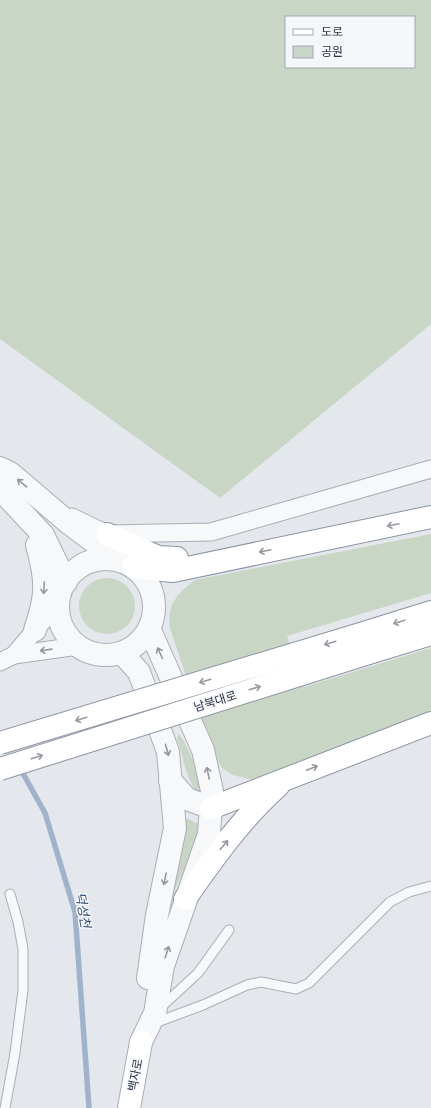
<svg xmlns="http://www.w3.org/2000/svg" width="431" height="1108" font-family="'PT Sans Narrow','Noto Sans KR',sans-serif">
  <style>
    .green { fill: #c9d6c5; fill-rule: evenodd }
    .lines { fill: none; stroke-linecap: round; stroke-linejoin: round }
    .stream { stroke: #9fb4cc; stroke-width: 5.5 }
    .service-casing { stroke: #a9aeb7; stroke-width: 11 }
    .minor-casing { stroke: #a9aeb7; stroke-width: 19 }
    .tertiary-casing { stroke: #a9aeb7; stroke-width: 24 }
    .secondary-casing { stroke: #a9aeb7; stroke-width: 24 }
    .trunk-casing { stroke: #8b94a3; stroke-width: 24 }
    .service { stroke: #f7f8fa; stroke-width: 9 }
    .minor { stroke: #f7f8fa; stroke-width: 17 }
    .tertiary { stroke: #f7f8fa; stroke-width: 22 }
    .secondary { stroke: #fff; stroke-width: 22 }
    .trunk { stroke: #fff; stroke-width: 22 }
    .trunk-bridge-casing { stroke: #8b94a3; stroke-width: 24; stroke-linecap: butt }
    .trunk-bridge { stroke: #fff; stroke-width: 22 }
    .oneway { stroke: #9196a0 }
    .oneway2 { stroke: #959aa2 }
    .labels { text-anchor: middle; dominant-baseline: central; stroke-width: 3; stroke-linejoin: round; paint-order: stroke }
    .street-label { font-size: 12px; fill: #2b3445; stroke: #f4f6f9 }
    .water-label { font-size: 13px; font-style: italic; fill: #34527a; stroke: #f4f6f9 }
  </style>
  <rect width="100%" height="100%" fill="#e4e7ec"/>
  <g class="green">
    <path d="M0 0H431V324L220 498 0 339ZM286 17H414V67H286Z"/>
    <path d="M431 534V593L287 636 304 687 431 648V710L263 779H248L233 775 222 768 210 748 170 628C167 604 177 594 195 580Z"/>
    <circle cx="107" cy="606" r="28"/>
    <path d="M179 734C190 750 201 775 200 795 186 782 183 756 177 738Z"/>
    <polygon points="181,816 201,825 192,854 170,899"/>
  </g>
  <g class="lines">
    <polyline class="stream" points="20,768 45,813 75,912 89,1108"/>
    <defs>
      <g id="service">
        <polyline points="160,1008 198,973 229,930"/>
        <polyline points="152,1024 203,1005 247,985 261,982 296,989 309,983 390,902 409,892 431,886"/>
        <polyline points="5,1108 15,1053 23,990 23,949 18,922 10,894"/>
      </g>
      <g id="minor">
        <polyline points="72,517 107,534 211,532 431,469"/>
        <polyline points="14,655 58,603"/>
        <polyline points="0,662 14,655 78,646"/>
      </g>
      <g id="tertiary">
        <polyline points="0,468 10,473 70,524 118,560"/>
        <polyline points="0,489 43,535 66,582"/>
        <circle cx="106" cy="607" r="48"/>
        <path d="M35 630C47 595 47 581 37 545"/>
        <polyline points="122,653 139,672 168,752 175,828 157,915 148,978"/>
        <polyline points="170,780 187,799 211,808"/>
        <polyline points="141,1042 155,1013 163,966 209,834 212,791 203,750 149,628"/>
      </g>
      <polyline id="secondary" points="129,1108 141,1042"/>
      <g id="trunk">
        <polyline points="107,534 158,557 177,558"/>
        <polyline points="133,567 173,571 431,517"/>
        <polyline points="367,632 431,612"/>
        <polyline points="372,652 431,634"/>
        <polyline points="211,808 431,723"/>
        <path d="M185 899C213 859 241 819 278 786"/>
      </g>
    </defs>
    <use href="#service" class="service-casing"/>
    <use href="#minor" class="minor-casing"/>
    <use href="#tertiary" class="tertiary-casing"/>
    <use href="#secondary" class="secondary-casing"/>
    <use href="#trunk" class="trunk-casing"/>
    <use href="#service" class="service"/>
    <use href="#minor" class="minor"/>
    <use href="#tertiary" class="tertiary"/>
    <use href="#secondary" class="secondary"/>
    <use href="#trunk" class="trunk"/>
    <defs>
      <g id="trunk-bridge">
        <polyline points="0,743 367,632"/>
        <polyline points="0,769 372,652"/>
      </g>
    </defs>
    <use href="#trunk-bridge" class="trunk-bridge-casing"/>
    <use href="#trunk-bridge" class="trunk-bridge"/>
  </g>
  <defs><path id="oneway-shaft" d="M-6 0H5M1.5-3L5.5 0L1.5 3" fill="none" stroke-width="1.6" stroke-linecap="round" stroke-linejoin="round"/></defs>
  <g class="oneway">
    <use href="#oneway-shaft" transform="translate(22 483) rotate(-140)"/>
    <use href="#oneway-shaft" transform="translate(44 588) rotate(93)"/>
    <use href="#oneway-shaft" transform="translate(46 650) rotate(172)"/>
    <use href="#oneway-shaft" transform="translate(160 653) rotate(-114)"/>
    <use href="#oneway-shaft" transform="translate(167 750) rotate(75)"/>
    <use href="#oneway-shaft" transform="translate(208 773) rotate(-102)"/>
    <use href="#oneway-shaft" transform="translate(165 879) rotate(101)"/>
    <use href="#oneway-shaft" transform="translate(167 952) rotate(-72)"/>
  </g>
  <g class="oneway2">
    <use href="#oneway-shaft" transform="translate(393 525) rotate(168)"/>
    <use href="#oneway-shaft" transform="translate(265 551) rotate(168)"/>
    <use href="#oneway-shaft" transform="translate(399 622) rotate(163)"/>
    <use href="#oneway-shaft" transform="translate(330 643) rotate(163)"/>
    <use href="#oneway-shaft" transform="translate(205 681) rotate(163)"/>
    <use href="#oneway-shaft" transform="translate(255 688) rotate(-17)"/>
    <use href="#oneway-shaft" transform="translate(81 719) rotate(163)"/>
    <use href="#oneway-shaft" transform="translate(37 757) rotate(-18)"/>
    <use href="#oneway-shaft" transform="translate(312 768) rotate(-21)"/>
    <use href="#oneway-shaft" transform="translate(224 845) rotate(-50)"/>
  </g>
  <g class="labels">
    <g class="street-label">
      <text transform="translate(215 701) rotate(-17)">남북대로</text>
      <text transform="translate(135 1075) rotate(-79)">백자로</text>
    </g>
    <g class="water-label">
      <text transform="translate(83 910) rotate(80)">덕성천</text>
    </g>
  </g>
  <rect x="285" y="16" width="130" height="52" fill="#f4f6f9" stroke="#a4a8b1"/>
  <rect x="293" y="29" width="20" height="6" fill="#ffffff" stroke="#a4a8b1"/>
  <text x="321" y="36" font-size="12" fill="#2b3445">도로</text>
  <rect x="293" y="46" width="20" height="12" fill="#c9d6c5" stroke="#a4a8b1"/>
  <text x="321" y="56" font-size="12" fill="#2b3445">공원</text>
</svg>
